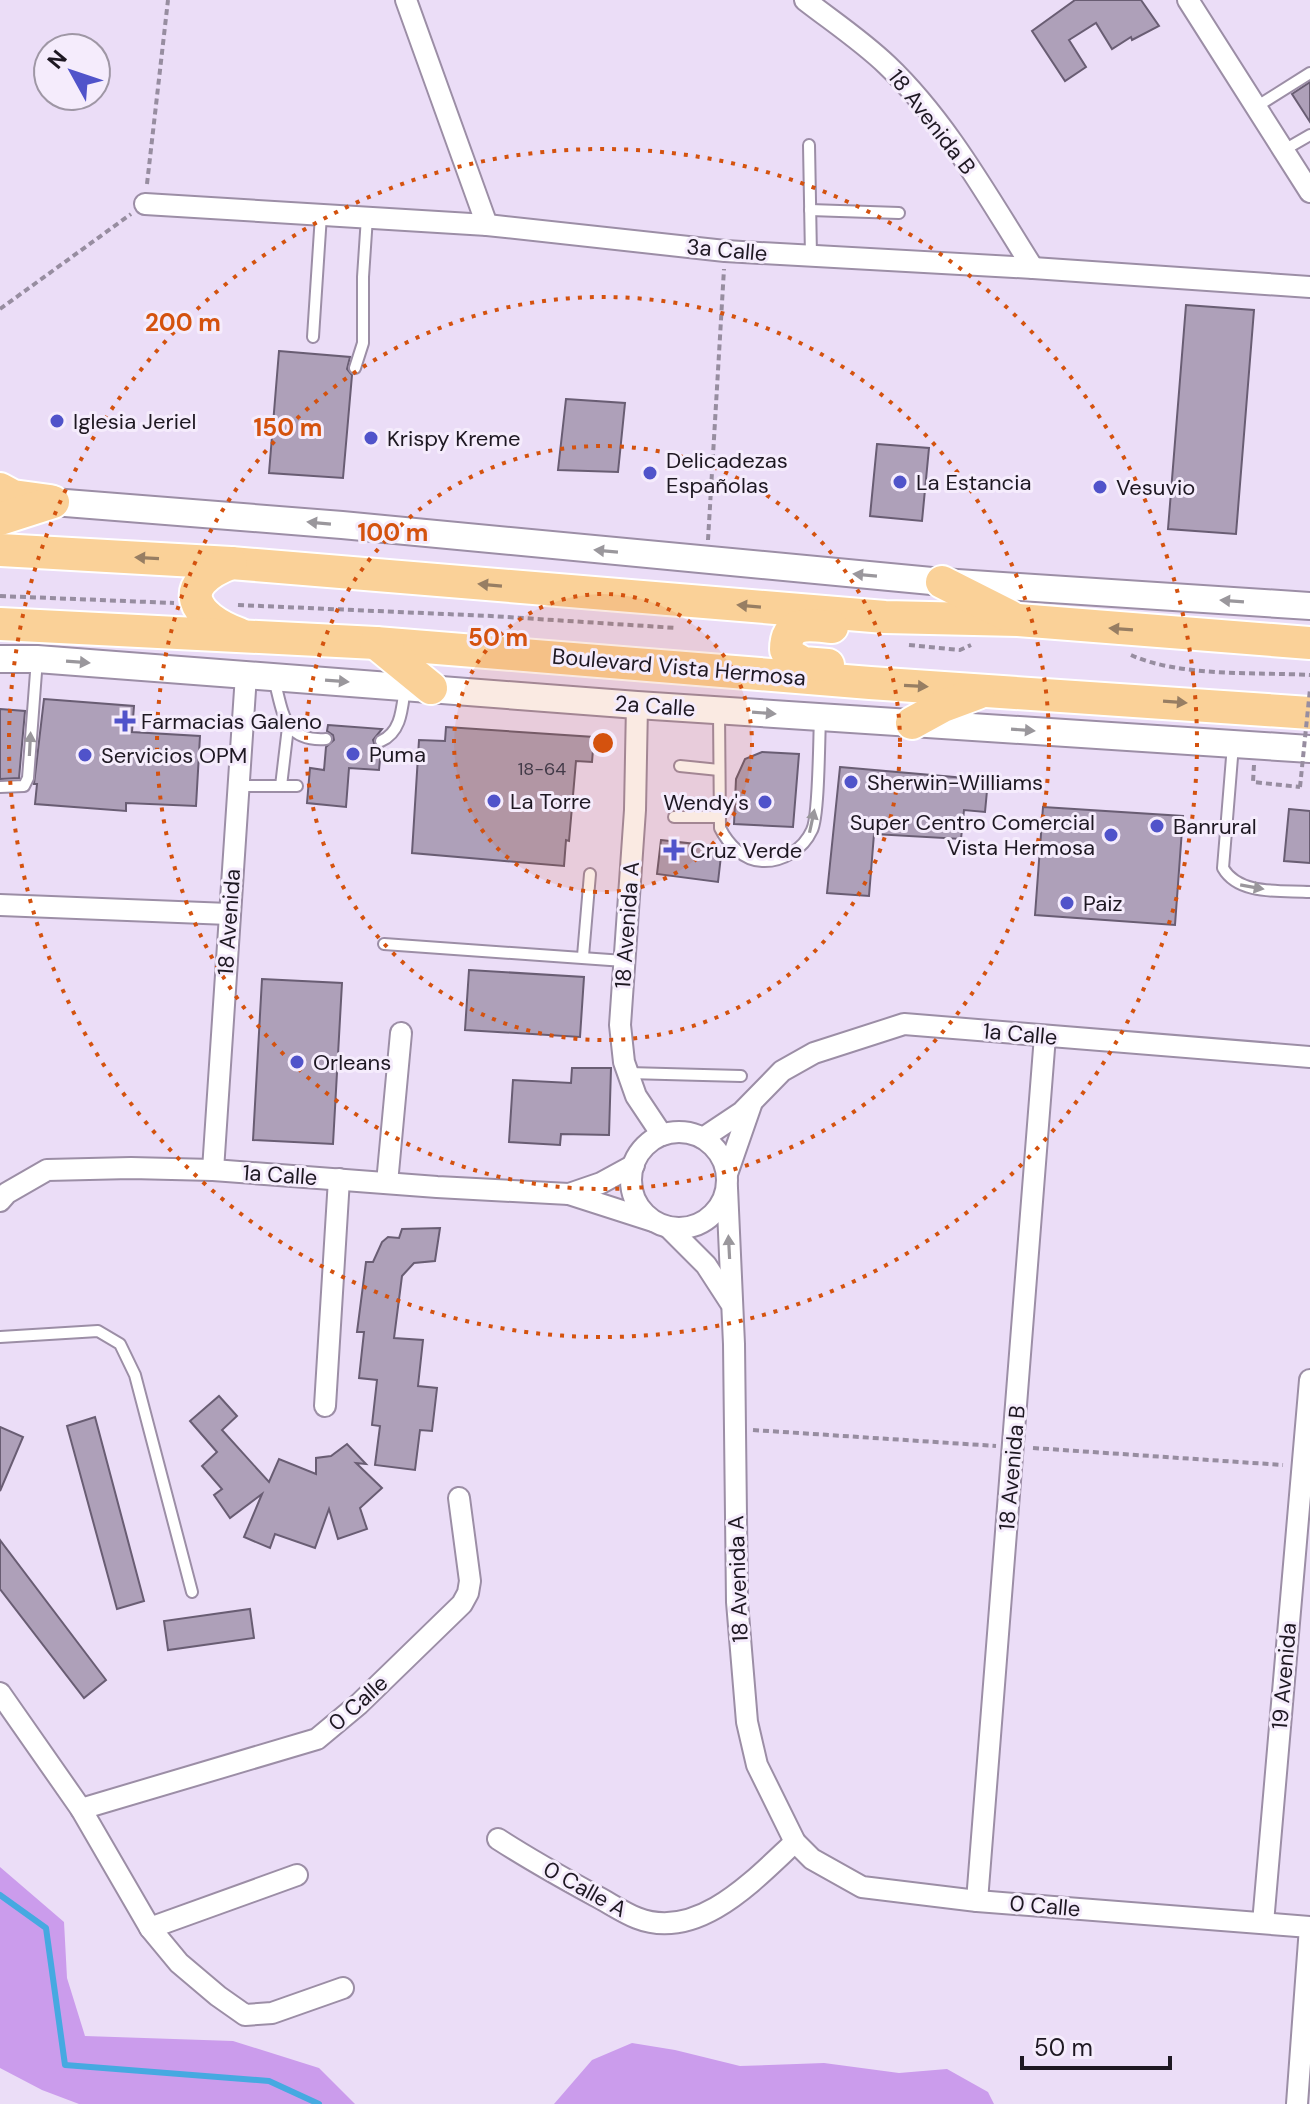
<svg xmlns="http://www.w3.org/2000/svg" width="1310" height="2104" font-family="'DM Sans',sans-serif">
  <style>
    .forest { fill: #cb9cec }
    .lines { fill: none; stroke-linecap: round; stroke-linejoin: round }
    .stream { stroke: #46a9e1; stroke-width: 6 }
    .building { fill: #aea0b9; stroke: #695d73; stroke-width: 2 }
    .service-casing { stroke: #9c8ea6; stroke-width: 14 }
    .minor-casing { stroke: #9c8ea6; stroke-width: 24 }
    .tertiary-casing { stroke: #9c8ea6; stroke-width: 30 }
    .primary-casing { stroke: #fff; stroke-width: 36 }
    .path { stroke: #978da0; stroke-width: 4; stroke-dasharray: 6 4; stroke-linecap: butt }
    .service { stroke: #fff; stroke-width: 10 }
    .minor { stroke: #fff; stroke-width: 20 }
    .tertiary { stroke: #fff; stroke-width: 26 }
    .primary { stroke: #fad198; stroke-width: 32 }
    .path-bridge { stroke: #978da0; stroke-width: 4; stroke-dasharray: 6 4; stroke-linecap: butt }
    .oneway { fill: #9a979c }
    .oneway2 { fill: #977e63 }
    .ring { fill: none; stroke: #d4520e; stroke-width: 4; stroke-dasharray: 4 8 }
    .poi-dot { fill: #5053ca; stroke: #f5ecfc; stroke-width: 3 }
    .labels { text-anchor: middle; dominant-baseline: central; stroke-width: 6; stroke-linejoin: round; paint-order: stroke }
    .number-label { font-size: 18px; fill: #423a48 }
    .street-label { font-size: 22px; fill: #1e1822; stroke: #f5ecfc }
    .poi-label { font-size: 22px; fill: #1e1822; stroke: #f5ecfc; text-anchor: start }
    .centre { fill: #d4520e; stroke: #f5ecfc; stroke-width: 4 }
    .ring-label { font-size: 24px; text-anchor: middle; font-weight: bold; fill: #d4520e; stroke: #f5ecfc; stroke-width: 6; stroke-linejoin: round; paint-order: stroke }
  </style>
  <rect width="100%" height="100%" fill="#ebddf7"/>
  <g class="forest">
    <polygon points="0,1867 64,1922 67,1978 85,2036 233,2041 319,2068 355,2104 79,2104 42,2090 0,2068"/>
    <polygon points="632,2043 675,2050 740,2066 824,2063 899,2073 947,2069 988,2092 994,2104 554,2104 592,2060"/>
  </g>
  <g class="lines">
    <polyline class="stream" points="0,1895 46,1928 65,2065 269,2081 319,2104"/>
  </g>
  <g class="building">
    <polygon points="1075,0 1141,0 1159,26 1132,40 1131,37 1112,49 1096,23 1069,40 1086,67 1065,81 1032,31"/>
    <polygon points="1310,82 1310,122 1292,94"/>
    <polygon points="1186,305 1254,310 1236,534 1168,529"/>
    <polygon points="279,351 350,357 347,369 352,375 343,478 269,473"/>
    <polygon points="566,399 625,403 618,472 558,470"/>
    <polygon points="877,444 929,448 922,521 870,516"/>
    <polygon points="44,699 134,706 132,732 200,736 196,806 126,803 126,811 35,804 37,784 34,784"/>
    <polygon points="0,709 25,711 19,778 0,779"/>
    <polygon points="328,725 382,729 373,740 375,746 381,749 379,770 349,768 346,807 307,803 310,768 324,770 326,747 334,740 333,735 327,731"/>
    <polygon points="446,727 594,737 592,762 576,761 569,841 566,840 564,866 412,853 419,740 445,741"/>
    <polygon points="762,752 799,754 793,827 734,824 736,779 745,759"/>
    <polygon points="840,767 988,780 985,812 964,810 961,839 874,834 869,896 827,893"/>
    <polygon points="1043,807 1183,816 1175,925 1035,915"/>
    <polygon points="1289,809 1310,811 1310,863 1284,861"/>
    <polygon points="661,840 722,847 718,882 657,874"/>
    <polygon points="469,970 584,977 580,1037 465,1030"/>
    <polygon points="262,979 342,983 333,1144 253,1140"/>
    <polygon points="572,1068 611,1068 609,1135 561,1134 560,1145 509,1142 513,1080 571,1083"/>
    <polygon points="440,1228 435,1261 414,1263 402,1276 394,1338 423,1340 418,1386 437,1388 432,1431 420,1430 415,1470 375,1465 380,1426 372,1425 377,1380 359,1378 364,1332 357,1332 366,1262 373,1262 382,1242 388,1237 399,1238 402,1229"/>
    <polygon points="219,1396 237,1416 222,1430 269,1482 279,1459 316,1474 316,1458 331,1456 347,1444 366,1464 356,1463 382,1488 360,1508 367,1529 338,1539 329,1509 315,1548 275,1534 270,1548 244,1537 262,1494 230,1518 214,1495 222,1489 202,1466 217,1452 190,1421"/>
    <polygon points="95,1417 144,1601 117,1609 67,1426"/>
    <polygon points="0,1427 23,1437 0,1491"/>
    <polygon points="0,1540 106,1680 84,1698 0,1589"/>
    <polygon points="250,1609 254,1638 168,1650 164,1621"/>
  </g>
  <g class="lines">
    <defs>
      <g id="service">
        <polyline points="1256,107 1310,73"/>
        <polyline points="809,145 811,256"/>
        <polyline points="1284,150 1310,135"/>
        <polyline points="810,210 899,213"/>
        <polyline points="313,337 321,215"/>
        <polyline points="355,368 363,343 363,277 367,217"/>
        <path d="M274 679C283 712 283 742 326 739"/>
        <path d="M719 712 720 828C728 844 744 861 762 861 782 862 803 850 812 830 819 816 819 738 820 718"/>
        <path d="M381 741C402 732 402 707 405 687"/>
        <path d="M1233 745 1223 868C1239 896 1282 890 1310 892"/>
        <polyline points="680,766 719,770"/>
        <polyline points="238,786 297,786"/>
        <polyline points="281,786 288,727"/>
        <polyline points="0,787 24,786 28,778 37,659"/>
        <polyline points="674,817 720,817"/>
        <polyline points="384,944 624,961"/>
        <polyline points="583,956 590,874"/>
        <polyline points="628,1073 741,1076"/>
        <polyline points="0,1337 98,1331 120,1344 135,1375 192,1592"/>
      </g>
      <g id="minor">
        <polyline points="406,0 487,225"/>
        <path d="M805 0C832 21 862 41 887 65 947 122 989 199 1033 268"/>
        <polyline points="1188,0 1310,192"/>
        <polyline points="145,204 487,225 725,251 1033,268 1310,287"/>
        <polyline points="637,705 635,810 620,1025 624,1062 636,1096 662,1135"/>
        <polyline points="0,905 229,914"/>
        <circle cx="679" cy="1180" r="48"/>
        <polyline points="703,1138 742,1112 782,1071 814,1053 904,1024 1310,1057"/>
        <polyline points="213,1170 246,675"/>
        <polyline points="727,1174 751,1105"/>
        <polyline points="387,1183 401,1033"/>
        <polyline points="727,1188 734,1344 737,1602 747,1722 757,1765 795,1842 812,1859 862,1887 977,1901 1310,1927"/>
        <polyline points="569,1194 601,1183 634,1165"/>
        <polyline points="0,1201 7,1193 47,1170 131,1168 213,1170 437,1187 569,1194 653,1221"/>
        <polyline points="668,1227 706,1265 730,1302"/>
        <polyline points="325,1406 339,1179"/>
        <polyline points="0,1693 81,1809 150,1928 179,1963 218,1996 245,2015 272,2013 343,1988"/>
        <polyline points="81,1809 317,1739 359,1704 462,1604 468,1593 470,1581 459,1498"/>
        <path d="M498 1839C529 1859 561 1877 594 1895 608 1902 622 1912 637 1918 698 1942 755 1879 795 1842"/>
        <polyline points="977,1901 1045,1036"/>
        <polyline points="1263,1923 1310,1380"/>
        <polyline points="150,1928 297,1875"/>
        <polyline points="1297,2104 1310,1927"/>
      </g>
      <g id="tertiary">
        <polyline points="53,502 342,525 942,582 1310,606"/>
        <polyline points="0,659 37,659 637,705 1310,749"/>
      </g>
      <g id="primary">
        <polyline points="0,489 13,496 50,501"/>
        <polyline points="0,519 53,502"/>
        <polyline points="0,550 231,563 885,617 1018,620 1310,643"/>
        <path d="M231 563C174 585 193 617 239 634"/>
        <polyline points="942,582 1011,617"/>
        <polyline points="0,624 376,643 870,683 1310,713"/>
        <polyline points="376,643 431,688"/>
        <path d="M828 665 803 663 789 655 786 650C786 619 810 625 832 627"/>
        <polyline points="912,723 943,706 978,693"/>
      </g>
    </defs>
    <use href="#service" class="service-casing"/>
    <use href="#minor" class="minor-casing"/>
    <use href="#tertiary" class="tertiary-casing"/>
    <use href="#primary" class="primary-casing"/>
    <g class="path">
      <polyline points="147,184 168,0"/>
      <polyline points="0,309 131,214"/>
      <polyline points="708,540 724,269"/>
      <polyline points="0,596 174,603"/>
      <polyline points="238,605 491,616 677,628"/>
      <polyline points="909,645 960,650 971,645"/>
      <path d="M1131 655C1179 677 1256 672 1310 675"/>
      <polyline points="1254,765 1253,782 1300,787"/>
      <polyline points="753,1430 996,1446"/>
      <polyline points="1033,1448 1283,1465"/>
    </g>
    <use href="#service" class="service"/>
    <use href="#minor" class="minor"/>
    <use href="#tertiary" class="tertiary"/>
    <use href="#primary" class="primary"/>
    <polyline class="path-bridge" points="1300,787 1310,689"/>
  </g>
  <defs><path id="oneway-solid" d="M-6-.8H1V-3.2L6.5 0L1 3.2V.8H-6Z" transform="scale(2)"/></defs>
  <g class="oneway">
    <use href="#oneway-solid" transform="translate(319 523) rotate(-175)"/>
    <use href="#oneway-solid" transform="translate(606 551) rotate(-175)"/>
    <use href="#oneway-solid" transform="translate(865 575) rotate(-175)"/>
    <use href="#oneway-solid" transform="translate(1232 601) rotate(-176)"/>
    <use href="#oneway-solid" transform="translate(78 662) rotate(4)"/>
    <use href="#oneway-solid" transform="translate(337 681) rotate(4)"/>
    <use href="#oneway-solid" transform="translate(764 713) rotate(4)"/>
    <use href="#oneway-solid" transform="translate(1023 730) rotate(4)"/>
    <use href="#oneway-solid" transform="translate(30 744) rotate(-87)"/>
    <use href="#oneway-solid" transform="translate(812 821) rotate(-78)"/>
    <use href="#oneway-solid" transform="translate(1252 887) rotate(10)"/>
    <use href="#oneway-solid" transform="translate(729 1247) rotate(-93)"/>
  </g>
  <g class="oneway2">
    <use href="#oneway-solid" transform="translate(147 558) rotate(-177)"/>
    <use href="#oneway-solid" transform="translate(490 585) rotate(-175)"/>
    <use href="#oneway-solid" transform="translate(749 606) rotate(-175)"/>
    <use href="#oneway-solid" transform="translate(1121 629) rotate(-176)"/>
    <use href="#oneway-solid" transform="translate(916 686) rotate(3)"/>
    <use href="#oneway-solid" transform="translate(1175 702) rotate(4)"/>
  </g>
  <circle cx="603" cy="743" r="149" fill="#d4520e" fill-opacity=".12"/>
  <g class="ring">
    <circle cx="603" cy="743" r="149"/>
    <circle cx="603" cy="743" r="297"/>
    <circle cx="603" cy="743" r="446"/>
    <circle cx="603" cy="743" r="594"/>
  </g>
  <g class="poi-dot">
    <circle cx="57" cy="421" r="8"/>
    <circle cx="371" cy="438" r="8"/>
    <circle cx="650" cy="473" r="8"/>
    <circle cx="900" cy="482" r="8"/>
    <circle cx="1100" cy="487" r="8"/>
    <path d="M121 709h8v8h8v8h-8v8h-8v-8h-8v-8h8z"/>
    <circle cx="353" cy="754" r="8"/>
    <circle cx="85" cy="755" r="8"/>
    <circle cx="851" cy="782" r="8"/>
    <circle cx="494" cy="801" r="8"/>
    <circle cx="765" cy="802" r="8"/>
    <circle cx="1157" cy="826" r="8"/>
    <circle cx="1111" cy="835" r="8"/>
    <path d="M670 838h8v8h8v8h-8v8h-8v-8h-8v-8h8z"/>
    <circle cx="1067" cy="903" r="8"/>
    <circle cx="297" cy="1062" r="8"/>
  </g>
  <g class="labels">
    <g class="number-label">
      <text x="542" y="769">18-64</text>
    </g>
    <g class="street-label">
      <text transform="translate(932 122) rotate(52)">18 Avenida B</text>
      <text transform="translate(727 250) rotate(5)">3a Calle</text>
      <text transform="translate(679 667) rotate(5)">Boulevard Vista Hermosa</text>
      <text transform="translate(655 706) rotate(4)">2a Calle</text>
      <text transform="translate(229 922) rotate(-86)">18 Avenida</text>
      <text transform="translate(627 925) rotate(-86)">18 Avenida A</text>
      <text transform="translate(1020 1034) rotate(5)">1a Calle</text>
      <text transform="translate(280 1175) rotate(4)">1a Calle</text>
      <text transform="translate(1012 1468) rotate(-85)">18 Avenida B</text>
      <text transform="translate(738 1579) rotate(-92)">18 Avenida A</text>
      <text transform="translate(1284 1676) rotate(-85)">19 Avenida</text>
      <text transform="translate(358 1703) rotate(-42)">0 Calle</text>
      <text transform="translate(585 1889) rotate(29)">0 Calle A</text>
      <text transform="translate(1045 1906) rotate(5)">0 Calle</text>
    </g>
    <g class="poi-label">
      <text x="73" y="421">Iglesia Jeriel</text>
      <text x="387" y="438">Krispy Kreme</text>
      <text x="666" y="460">Delicadezas<tspan x="666" dy="25">Españolas</tspan></text>
      <text x="916" y="482">La Estancia</text>
      <text x="1116" y="487">Vesuvio</text>
      <text x="141" y="721">Farmacias Galeno</text>
      <text x="369" y="754">Puma</text>
      <text x="101" y="755">Servicios OPM</text>
      <text x="867" y="782">Sherwin-Williams</text>
      <text x="510" y="801">La Torre</text>
      <text x="749" y="802" text-anchor="end">Wendy's</text>
      <text x="1095" y="822" text-anchor="end">Super Centro Comercial<tspan x="1095" dy="25">Vista Hermosa</tspan></text>
      <text x="1173" y="826">Banrural</text>
      <text x="690" y="850">Cruz Verde</text>
      <text x="1083" y="903">Paiz</text>
      <text x="313" y="1062">Orleans</text>
    </g>
  </g>
  <circle cx="603" cy="743" r="12" class="centre"/>
  <g class="ring-label">
    <text x="183" y="331">200 m</text>
    <text x="288" y="436">150 m</text>
    <text x="393" y="541">100 m</text>
    <text x="498" y="646">50 m</text>
  </g>
  <g transform="translate(72 72) rotate(310)"><circle r="38" fill="#f5ecfc" stroke="#9f97a5" stroke-width="2"/>
  <path d="M0-6L14 30L0 20L-14 30Z" fill="#5053ca"/>
  <text y="-12" font-size="22" font-weight="bold" text-anchor="middle" fill="#1e1822">N</text>
  </g>
  <path d="M1022 2056v12h148v-12" fill="none" stroke="#1e1822" stroke-width="4"/>
  <text x="1034" y="2056" font-size="24" fill="#1e1822" stroke="#f5ecfc" stroke-width="6" paint-order="stroke">50 m</text>
</svg>
